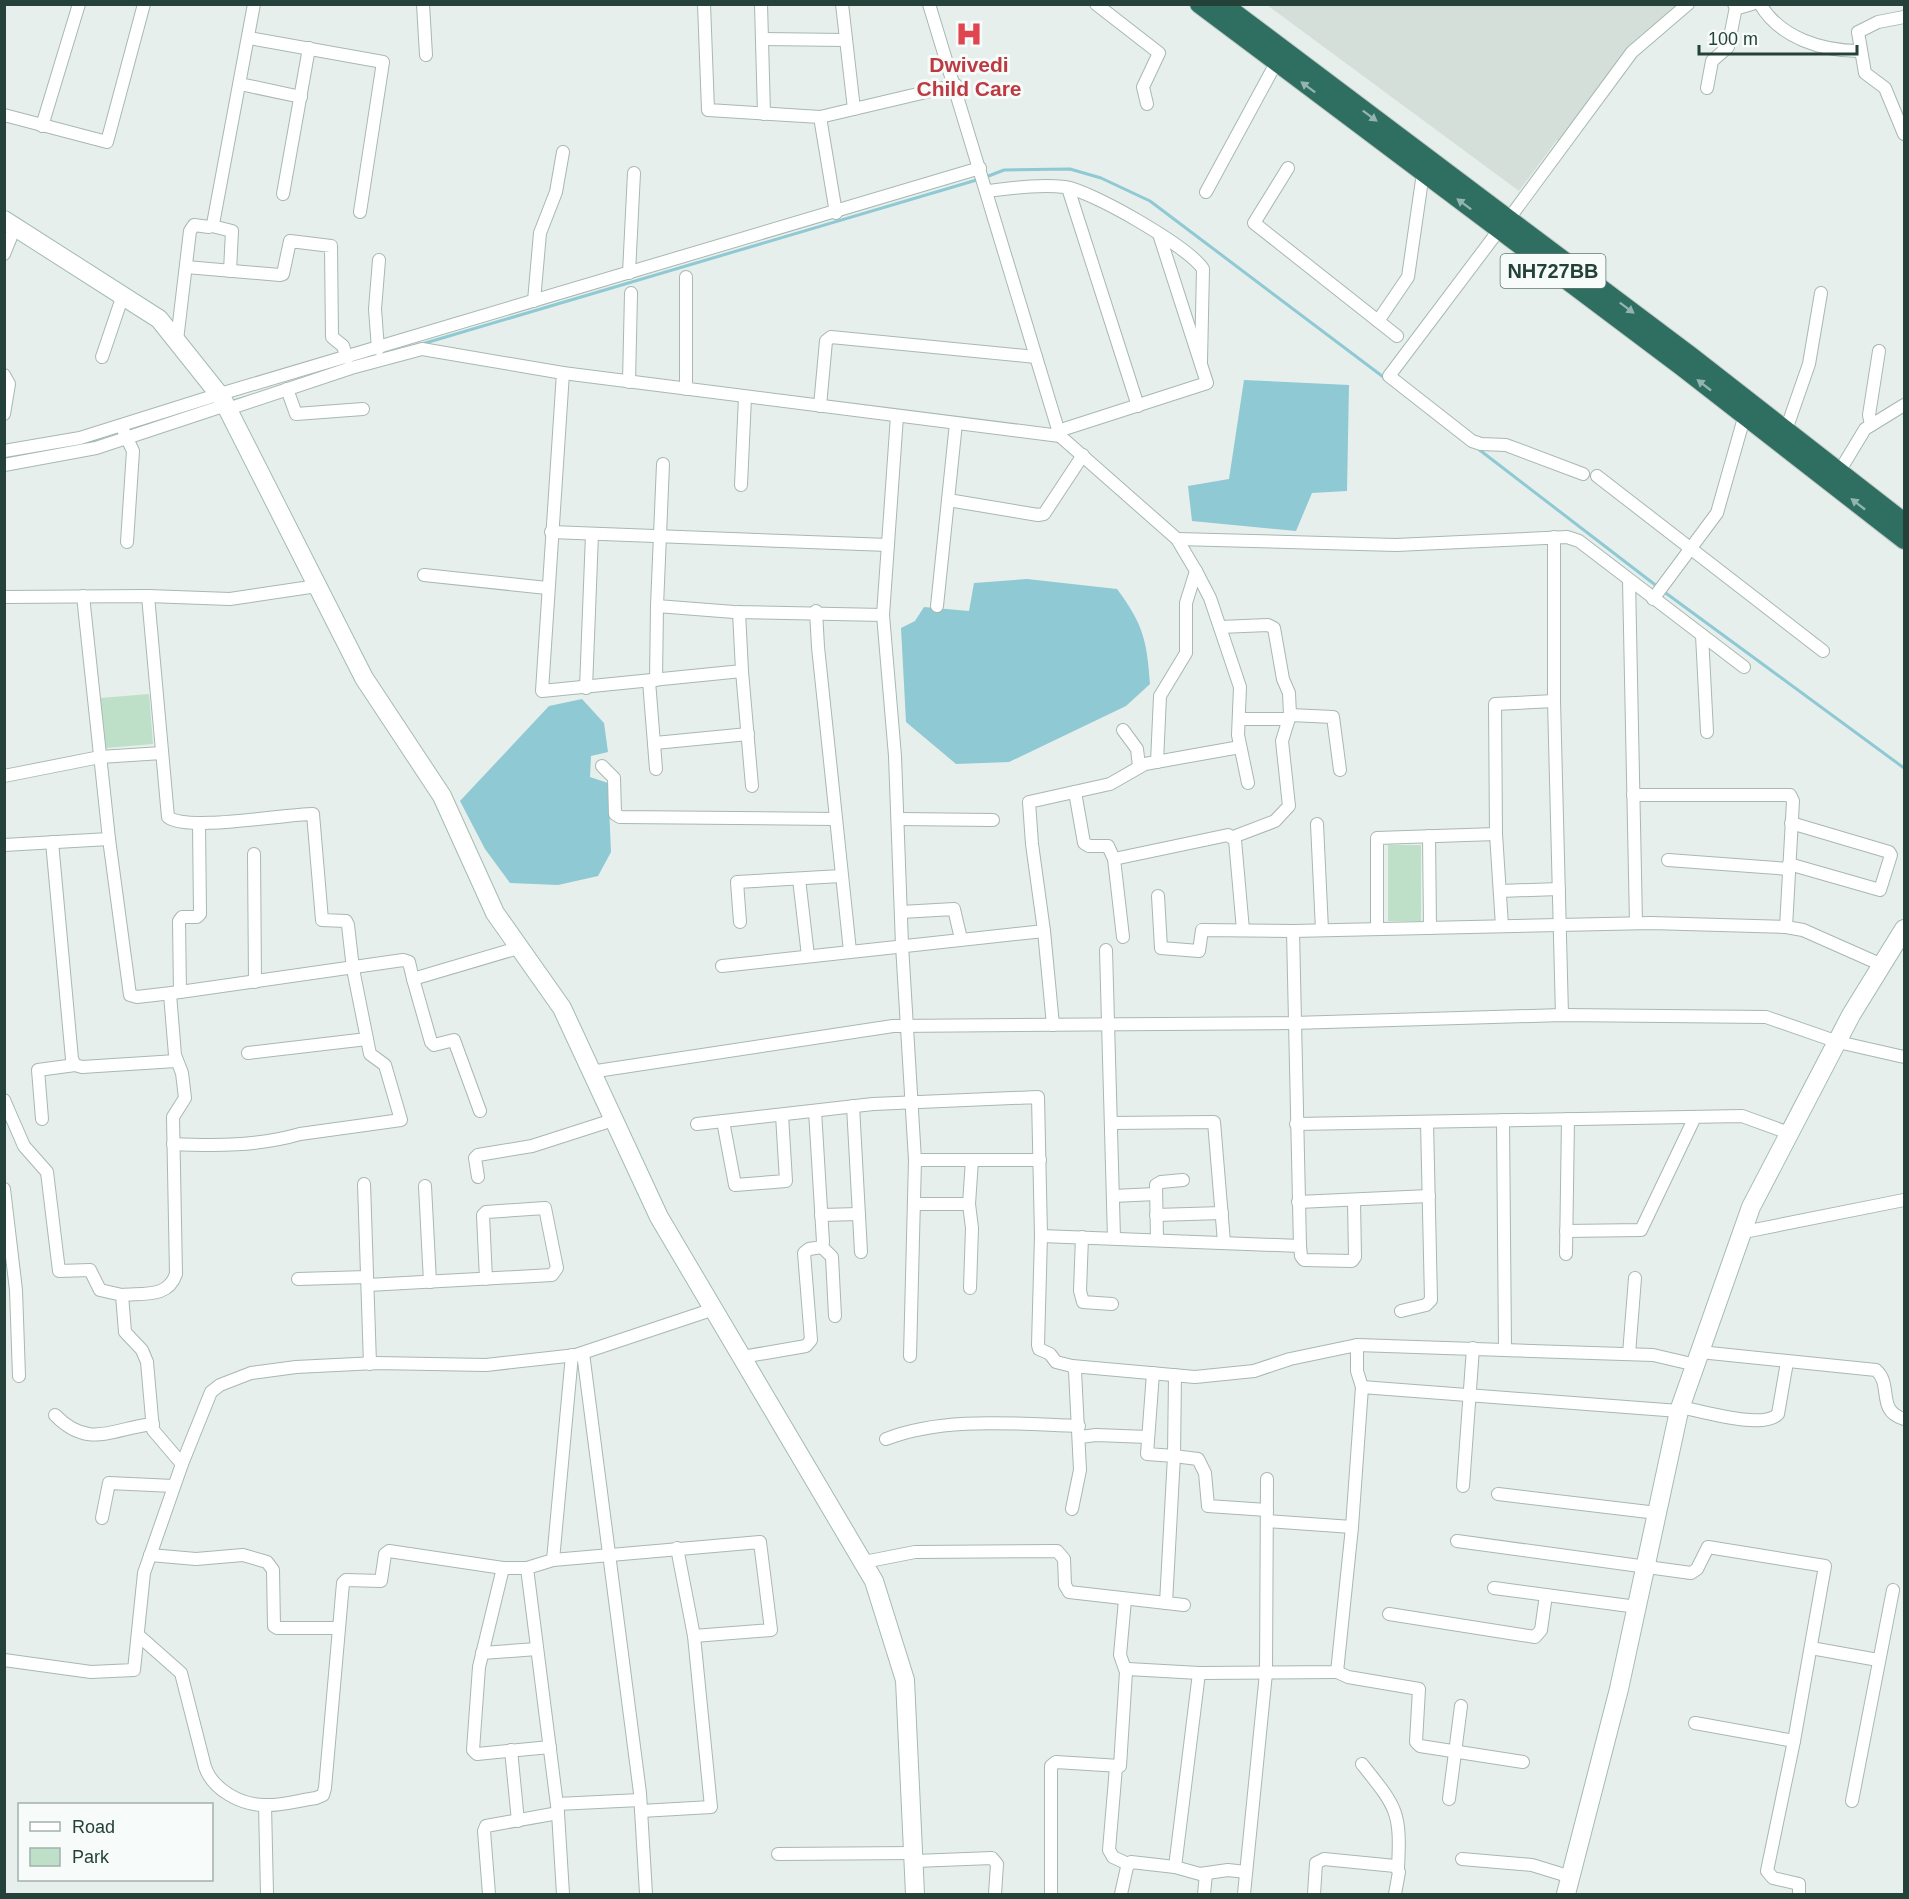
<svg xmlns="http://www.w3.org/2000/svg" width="1909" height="1899" font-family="Helvetica,sans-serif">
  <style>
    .built { fill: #d4dfda }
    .green { fill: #bfe0c8 }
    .water { fill: #8ec9d4 }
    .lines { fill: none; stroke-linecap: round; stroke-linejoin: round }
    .stream { stroke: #8ec9d4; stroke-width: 3 }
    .street-casing { stroke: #a8b8b2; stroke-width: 14 }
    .secondary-casing { stroke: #a4bbb3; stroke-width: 20 }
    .highway-casing { stroke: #c2cac8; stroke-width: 20 }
    .street { stroke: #fff; stroke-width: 12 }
    .secondary { stroke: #fff; stroke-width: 18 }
    .highway { stroke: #2f6f62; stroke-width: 18 }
    .oneway { fill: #93b5ae }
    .labels { text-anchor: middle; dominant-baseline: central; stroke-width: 6; stroke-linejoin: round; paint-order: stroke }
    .shield { fill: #f7fbf9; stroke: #637a73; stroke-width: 1.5 }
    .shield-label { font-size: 20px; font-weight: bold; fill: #24423a }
    .health-label { font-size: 21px; font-weight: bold; fill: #be3a42; stroke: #f7fbf9 }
  </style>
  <rect width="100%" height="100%" fill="#e6efeb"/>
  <polygon class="built" points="1267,5 1694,5 1635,53 1563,146 1557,140 1519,191"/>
  <g class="green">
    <polygon points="149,694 153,744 106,748 100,698"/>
    <rect x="1388" y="845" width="33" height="76"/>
  </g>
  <g class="water">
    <polygon points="1244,380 1349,385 1347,491 1312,493 1296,531 1192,521 1188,486 1229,479"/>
    <path d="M1027 579 1117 589C1143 624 1147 640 1150 684L1126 706 1009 762 956 764 906 722 901 628 915 621 924 607 969 611 974 583Z"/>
    <polygon points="582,699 604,723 608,752 591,756 590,777 608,783 611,852 598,876 558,885 510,883 485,849 460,801 549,706"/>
  </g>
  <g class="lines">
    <g class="stream">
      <polyline points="986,177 1004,170 1070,169 1101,178 1150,201 1386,379"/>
      <polyline points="422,344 980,179"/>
      <polyline points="230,402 244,398"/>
      <polyline points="1477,448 1658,587"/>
      <polyline points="4,459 103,440"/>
      <polyline points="1663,591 1904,768"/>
    </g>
    <defs>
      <g id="street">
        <polyline points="423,4 426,55"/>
        <polyline points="704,4 708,110 820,117 836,213"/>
        <polyline points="761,4 764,114"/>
        <polyline points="842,4 854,109"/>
        <polyline points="929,4 1060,436 1177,539 1196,571 1210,598 1240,687 1238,735 1248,783"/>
        <polyline points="1096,4 1159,53 1143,87 1147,104"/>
        <polyline points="1734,4 1738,8 1752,4"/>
        <path d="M1760 4C1780 38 1822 51 1859 51"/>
        <polyline points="1904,17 1878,22 1858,32 1865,73 1885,88 1904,134"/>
        <polyline points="249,38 383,62 360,212"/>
        <polyline points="762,39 846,40"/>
        <polyline points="240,84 301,97"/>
        <polyline points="1707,88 1712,61 1728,47 1736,7"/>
        <polyline points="4,115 107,142 144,4"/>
        <polyline points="820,117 956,85"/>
        <polyline points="42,126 79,4"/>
        <polyline points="1288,168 1254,223 1397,336"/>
        <polyline points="1068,188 1138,406"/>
        <path d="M987 191C1013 188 1039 184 1065 187 1092 191 1189 247 1203 269L1201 361"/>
        <polyline points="1206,192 1276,63"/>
        <polyline points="283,194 309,48"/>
        <polyline points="1508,220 1632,52 1688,4"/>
        <polyline points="212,226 232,231 230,271"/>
        <polyline points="1499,230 1389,376 1472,441 1481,444 1506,445 1583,474"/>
        <polyline points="4,254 15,227"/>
        <polyline points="186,267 280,275 283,274 290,241 331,246 332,337 343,346 347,358"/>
        <polyline points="629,273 634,173"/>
        <polyline points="534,301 540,233 556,192 563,152"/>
        <polyline points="1378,321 1408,277 1423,173"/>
        <polyline points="177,340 190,231 194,225 209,227 213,224 254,4"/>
        <polyline points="378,349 375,309 379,260"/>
        <polyline points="102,357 123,295"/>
        <polyline points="563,373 542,691 742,671 739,612"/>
        <polyline points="4,375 9,384 4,414"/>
        <polyline points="629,382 631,293"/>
        <polyline points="287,389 296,414 363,409"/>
        <polyline points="686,389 686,277"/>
        <polyline points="820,406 826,341 831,337 1036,357"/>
        <polyline points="228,409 351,368 422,349 563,373 1060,436"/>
        <polyline points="897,416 883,615 895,756 902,945 915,1160 910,1356"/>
        <polyline points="1871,425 1869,415 1879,351"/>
        <polyline points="1786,430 1809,364 1821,293"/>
        <polyline points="1058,431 1207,383 1159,234"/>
        <polyline points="124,432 133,451 127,542"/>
        <polyline points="4,451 80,438 220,394 980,168"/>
        <polyline points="663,464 657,606 734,612 883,615"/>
        <polyline points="4,465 96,448 226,405"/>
        <polyline points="1839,472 1865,429 1904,405"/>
        <polyline points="1597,476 1823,651"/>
        <polyline points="741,485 745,397"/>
        <polyline points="948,500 1038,515 1044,514 1083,455"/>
        <polyline points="551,532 888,545"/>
        <polyline points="1554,537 1554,701 1562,1015"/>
        <polyline points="1177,539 1396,545 1567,537 1579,541 1744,667"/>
        <polyline points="424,575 547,588"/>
        <polyline points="1629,580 1636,923"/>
        <polyline points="83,596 109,839 130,995 137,997 180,992 403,960 409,962 413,979 518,948"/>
        <path d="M148 596 168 817C187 832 284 814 313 814L322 920 346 921 348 925 353 969 367 1039 248 1053"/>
        <polyline points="4,597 148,596 230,599 317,586"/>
        <polyline points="1653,599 1717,513 1746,411"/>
        <polyline points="937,606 956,423"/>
        <polyline points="816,611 818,647 850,951"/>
        <polyline points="1220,627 1268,625 1274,628 1283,679 1289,693 1290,715 1282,741 1289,806 1275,821 1233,837"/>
        <polyline points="1702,635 1707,732"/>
        <polyline points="742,671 752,786"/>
        <polyline points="656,680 657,606"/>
        <polyline points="649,681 656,769"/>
        <polyline points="586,688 592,534"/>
        <polyline points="1290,715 1333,717 1340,770"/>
        <polyline points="1239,719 1289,719"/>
        <polyline points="1123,730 1137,749 1139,766"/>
        <polyline points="655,743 748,734"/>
        <polyline points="1157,762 1160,696 1186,653 1186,603 1196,571"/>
        <polyline points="602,766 614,778 615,814 620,817 835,819"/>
        <polyline points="4,776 100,757 162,753"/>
        <polyline points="1075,792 1084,843 1089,846 1108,846 1114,859"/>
        <polyline points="1633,795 1790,795 1793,801 1786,927"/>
        <polyline points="898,819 993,820"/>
        <polyline points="1317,824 1322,930"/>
        <polyline points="1429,836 1430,928"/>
        <polyline points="52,842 72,1059 75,1065 82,1067 176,1061"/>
        <polyline points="4,845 109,839"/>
        <polyline points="254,854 255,982"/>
        <polyline points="1668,860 1789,869"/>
        <polyline points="1789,864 1880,890 1891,855 1889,852 1791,823"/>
        <polyline points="799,879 808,956"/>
        <polyline points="1500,891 1559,889"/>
        <polyline points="1158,896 1161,948 1199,951 1202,930 1293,931 1651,923 1786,927 1803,930 1882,965"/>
        <polyline points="901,912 954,909 961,939"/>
        <polyline points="740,922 737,882 841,876"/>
        <polyline points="1502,926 1496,834 1495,704 1554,701"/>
        <polyline points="1377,929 1377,838 1496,834"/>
        <polyline points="1044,931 1053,1025"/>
        <polyline points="1293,931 1300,1246"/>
        <polyline points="1123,937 1114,859 1228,835 1235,840 1243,930"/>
        <polyline points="1106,950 1114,1238"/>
        <polyline points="722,966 1044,931 1032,844 1029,802 1110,784 1145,764 1240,747"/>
        <polyline points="413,979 431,1042 434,1045 454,1040 480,1111"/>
        <polyline points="180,992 179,921 182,917 197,917 200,914 199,823"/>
        <polyline points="590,1072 893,1026 1293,1023 1562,1015 1766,1017 1838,1042 1904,1057"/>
        <polyline points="4,1100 24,1146 47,1172 59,1271 90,1270 100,1290 122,1295 125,1332 142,1350 147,1362 153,1430 182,1464"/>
        <polyline points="853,1106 861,1252"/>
        <polyline points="42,1119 38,1070 75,1065"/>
        <polyline points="1503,1120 1505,1348"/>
        <polyline points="723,1121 735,1185 786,1181 782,1115"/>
        <polyline points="1111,1123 1214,1122 1224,1242"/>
        <polyline points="697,1124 873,1104 1038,1097 1041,1236 1038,1345 1039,1349 1050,1354 1056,1362 1072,1366 1075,1371 1080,1470 1072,1509"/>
        <polyline points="1296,1124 1742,1116 1789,1133"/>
        <path d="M173 1144C216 1146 259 1146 300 1134L401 1120 385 1065 370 1054 367 1039"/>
        <polyline points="915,1160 1040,1160"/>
        <polyline points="478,1177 475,1158 478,1155 532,1146 613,1120"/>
        <polyline points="364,1184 370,1364"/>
        <polyline points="425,1186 430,1282"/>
        <polyline points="4,1189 16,1290 19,1376"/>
        <polyline points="1113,1196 1156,1194"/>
        <polyline points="1298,1202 1429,1196"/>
        <polyline points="914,1204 969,1204 972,1160"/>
        <polyline points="969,1204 972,1228 970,1288"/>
        <polyline points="821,1215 859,1214"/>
        <polyline points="1156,1215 1222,1213"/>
        <polyline points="1566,1231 1641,1230 1695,1117"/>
        <polyline points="1744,1232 1904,1200"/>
        <polyline points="1041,1236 1300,1246 1301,1256 1304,1260 1352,1261 1355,1257 1354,1201"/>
        <polyline points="1082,1237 1080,1291 1083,1302 1112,1304"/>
        <polyline points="1157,1240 1156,1185 1161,1182 1183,1180"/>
        <polyline points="822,1247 832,1257 835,1316"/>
        <polyline points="1566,1254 1568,1119"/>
        <polyline points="298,1279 367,1277"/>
        <polyline points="368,1285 552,1275 557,1268 545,1208 486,1212 483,1215 486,1279"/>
        <path d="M122 1295C144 1293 168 1298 176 1274L173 1117 185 1098 182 1073 175 1055 170 994"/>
        <polyline points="1401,1311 1426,1305 1431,1300 1427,1122"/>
        <polyline points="1357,1345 1357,1371 1362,1387"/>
        <path d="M1700 1352 1876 1370C1893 1385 1876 1411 1904 1419"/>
        <polyline points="583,1353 640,1793 646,1894"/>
        <polyline points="1629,1354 1635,1278"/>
        <polyline points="742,1357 806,1346 811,1340 804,1253 809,1249 822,1247 823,1242 815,1111"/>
        <polyline points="1072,1366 1195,1377 1254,1371 1290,1359 1357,1345 1653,1355 1696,1365"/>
        <polyline points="1153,1373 1147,1454 1174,1456 1166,1603"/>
        <polyline points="1175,1375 1174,1456 1198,1459 1205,1473 1208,1506 1267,1510"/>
        <path d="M1680 1407C1702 1411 1763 1430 1778 1414L1787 1362"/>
        <path d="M55 1415C89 1450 113 1428 153 1424"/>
        <polyline points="1080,1437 1096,1435 1148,1437"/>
        <path d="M886 1439C944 1416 1017 1424 1079 1426"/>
        <polyline points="1463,1486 1473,1348"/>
        <polyline points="1498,1494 1657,1513"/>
        <polyline points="102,1518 109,1483 173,1486"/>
        <polyline points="1267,1521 1352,1527"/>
        <polyline points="1457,1541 1691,1573 1697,1569 1708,1547 1825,1566 1794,1741 1767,1871 1773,1878 1799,1884 1799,1894"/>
        <polyline points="150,1555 196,1559 243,1555 267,1562 273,1570 274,1626 277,1628 339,1628"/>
        <polyline points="553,1560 760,1542 771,1630 694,1636"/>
        <polyline points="864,1562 915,1552 1057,1551 1064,1559 1065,1585 1069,1592 1184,1605"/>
        <polyline points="503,1568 479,1667 473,1750 477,1754 550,1747"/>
        <polyline points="1494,1588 1637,1607"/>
        <polyline points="1125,1600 1120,1655 1126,1672"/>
        <polyline points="1389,1614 1535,1637 1541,1630 1546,1595"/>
        <path d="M138 1635 181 1673 205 1767C213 1790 241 1805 265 1805 281 1806 300 1800 316 1798L323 1795 325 1788 343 1583 346 1580 381 1581 385 1554 389 1551 503 1568H527"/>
        <polyline points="1811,1648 1878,1660"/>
        <polyline points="482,1653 537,1649"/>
        <polyline points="4,1660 91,1672 134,1670 144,1573 182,1464 211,1392 220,1385 251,1373 296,1367 376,1363 486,1365 576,1355 714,1309"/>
        <polyline points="1337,1672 1348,1677 1419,1689 1416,1742 1420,1746 1523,1762"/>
        <polyline points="1695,1723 1794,1741"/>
        <polyline points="511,1750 518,1821"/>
        <path d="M1362 1764C1397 1808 1401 1811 1398 1868"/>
        <polyline points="1116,1767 1109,1850 1113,1857 1128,1864"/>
        <polyline points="1449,1799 1461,1706"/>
        <polyline points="1852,1801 1893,1590"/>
        <polyline points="557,1804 640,1800"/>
        <polyline points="265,1805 267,1894"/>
        <polyline points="641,1811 711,1807 694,1636 677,1548"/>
        <polyline points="558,1813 563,1894"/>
        <polyline points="778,1854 915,1853"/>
        <polyline points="1462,1859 1532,1865 1571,1877"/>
        <polyline points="915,1861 992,1858 997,1864 995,1894"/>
        <polyline points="1175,1867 1199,1673"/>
        <polyline points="489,1894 484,1831 486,1826 558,1813 527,1568 553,1560 572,1355"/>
        <polyline points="1051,1894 1051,1766 1056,1762 1120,1766 1126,1672 1128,1669 1199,1673 1337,1672 1352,1527 1362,1387 1679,1411"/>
        <polyline points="1121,1894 1127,1867 1131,1862 1175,1867 1200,1874 1228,1870 1246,1872"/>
        <polyline points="1204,1894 1206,1874"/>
        <polyline points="1244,1894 1266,1673 1267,1479"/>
        <polyline points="1314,1894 1316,1863 1324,1859 1395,1866 1399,1872 1395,1894"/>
      </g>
      <g id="secondary">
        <polyline points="4,220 159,319 222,398 364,678 442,796 495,913 562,1008 659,1217 874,1581 905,1680 915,1894"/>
        <polyline points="1566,1894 1619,1689 1679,1411 1751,1207 1851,1015 1904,929"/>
      </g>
      <g id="highway">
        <polyline points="1199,4 1682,367 1904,540"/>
        <polyline points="1223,4 1691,356 1904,522"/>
      </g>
    </defs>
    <use href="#street" class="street-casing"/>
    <use href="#secondary" class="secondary-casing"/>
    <use href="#highway" class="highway-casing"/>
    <use href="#street" class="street"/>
    <use href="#secondary" class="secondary"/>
    <use href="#highway" class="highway"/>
  </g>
  <defs><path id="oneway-solid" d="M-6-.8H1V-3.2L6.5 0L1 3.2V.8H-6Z" transform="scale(1.5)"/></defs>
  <g class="oneway">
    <use href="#oneway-solid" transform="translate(1308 87) rotate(-143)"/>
    <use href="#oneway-solid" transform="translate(1370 116) rotate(37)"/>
    <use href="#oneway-solid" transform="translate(1464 204) rotate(-143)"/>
    <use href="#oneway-solid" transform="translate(1627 308) rotate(37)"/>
    <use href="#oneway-solid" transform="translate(1704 385) rotate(-142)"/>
    <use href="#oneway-solid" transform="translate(1858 504) rotate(-142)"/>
  </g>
  <defs>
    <symbol id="hospital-bare" viewBox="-9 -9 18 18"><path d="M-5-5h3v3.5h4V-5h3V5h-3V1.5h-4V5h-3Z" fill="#e0444e" stroke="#f7fbf9" stroke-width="2.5" paint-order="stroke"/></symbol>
  </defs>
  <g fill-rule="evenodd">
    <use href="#hospital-bare" x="950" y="15" width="38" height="38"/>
  </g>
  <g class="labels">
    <rect class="shield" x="1500.5" y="254" width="105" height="34" rx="4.5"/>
    <g class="shield-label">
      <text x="1553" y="271">NH727BB</text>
    </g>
    <g class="health-label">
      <text x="969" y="64">Dwivedi<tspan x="969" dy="24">Child Care</tspan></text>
    </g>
  </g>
  <rect width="1909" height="1899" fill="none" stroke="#24423a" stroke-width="12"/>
  <rect x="18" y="1803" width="195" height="78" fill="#f7fbf9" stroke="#a3b1ad" stroke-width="1.5"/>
  <rect x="30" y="1822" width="30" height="9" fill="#ffffff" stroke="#a3b1ad" stroke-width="1.5"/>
  <text x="72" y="1833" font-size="18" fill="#24423a">Road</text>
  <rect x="30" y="1848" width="30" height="18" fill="#bfe0c8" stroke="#a3b1ad" stroke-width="1.5"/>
  <text x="72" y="1863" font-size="18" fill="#24423a">Park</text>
  <path d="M1699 45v9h158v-9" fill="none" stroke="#24423a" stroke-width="3"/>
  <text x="1708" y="45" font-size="18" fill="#24423a" stroke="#f7fbf9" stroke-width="4.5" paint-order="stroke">100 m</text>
</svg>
